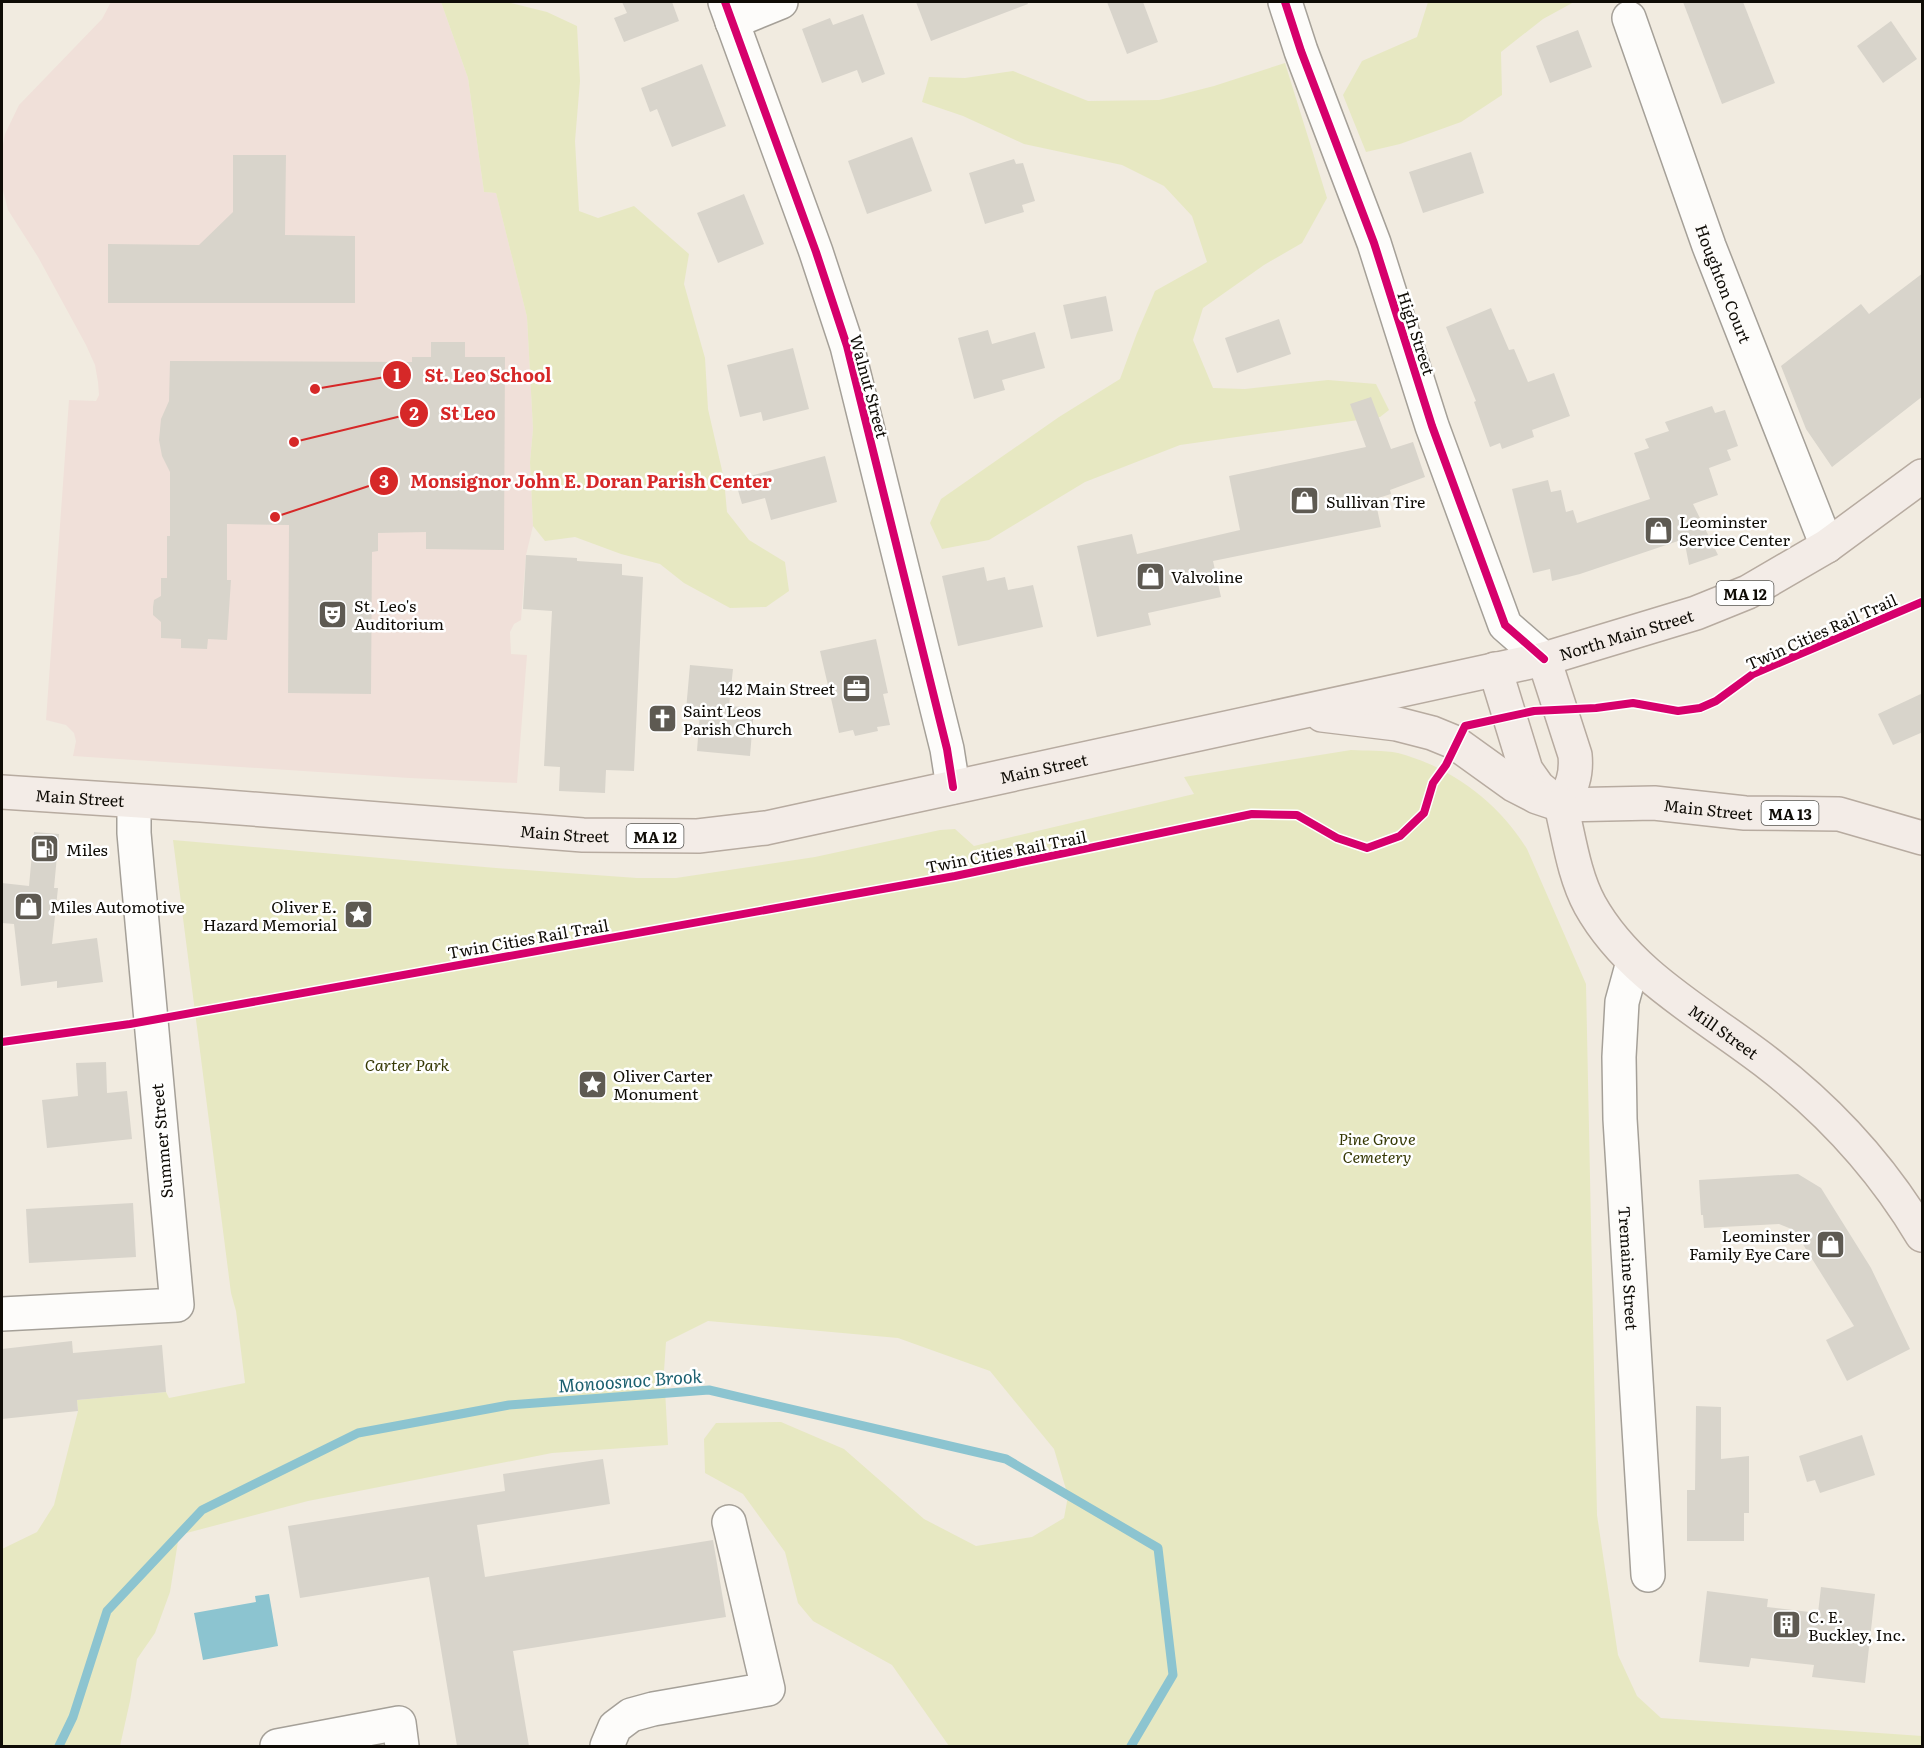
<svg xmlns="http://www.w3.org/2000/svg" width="1924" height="1748" font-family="Literata,serif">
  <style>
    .education { fill: #f0e0d9 }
    .green { fill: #e7e8c2 }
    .water { fill: #8cc4d0 }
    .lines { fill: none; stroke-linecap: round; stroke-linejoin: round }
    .stream { stroke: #8cc4d0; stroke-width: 9 }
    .building { fill: #d8d4cb }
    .minor-casing { stroke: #a5a098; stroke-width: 36 }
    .major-casing { stroke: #b7aba0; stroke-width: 36 }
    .minor { stroke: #fdfcfa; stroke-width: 33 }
    .major { stroke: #f3ece7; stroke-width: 33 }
    .cycleway-casing { stroke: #fff; stroke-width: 11 }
    .cycleway { stroke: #d6006c; stroke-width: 8 }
    .labels { text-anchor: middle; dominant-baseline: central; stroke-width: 5; stroke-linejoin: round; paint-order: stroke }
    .shield { fill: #fff; stroke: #575551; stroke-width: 1.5 }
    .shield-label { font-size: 15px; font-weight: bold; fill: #0f0c06 }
    .street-label { font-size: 16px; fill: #0f0c06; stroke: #fff }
    .poi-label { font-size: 16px; fill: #0f0c06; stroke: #fff; text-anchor: start }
    .park-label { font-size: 16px; font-style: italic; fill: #363905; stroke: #fff }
    .water-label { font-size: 18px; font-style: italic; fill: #1b5f6f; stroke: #fff }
    .leader { fill: none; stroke: #d62828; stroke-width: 2 }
    .callout-dot { fill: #d62828; stroke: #fff; stroke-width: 2 }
    .mark-label { font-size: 18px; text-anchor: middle; font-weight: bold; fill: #fff }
    .callout-label { font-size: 18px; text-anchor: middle; font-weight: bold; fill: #d62828; stroke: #fff; stroke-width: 5; stroke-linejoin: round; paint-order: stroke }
  </style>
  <rect width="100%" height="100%" fill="#f1ebe0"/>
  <polygon class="education" points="111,2 441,2 468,78 484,192 496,193 527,317 533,429 530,462 533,526 526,555 521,620 514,624 510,632 511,654 527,655 517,783 409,778 73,756 76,741 74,733 66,725 46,720 69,400 96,401 99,395 98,382 95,365 86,345 38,257 8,210 2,186 2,150 5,134 19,105 102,19"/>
  <g class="green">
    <polygon points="441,2 507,2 547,12 577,26 580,81 575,141 579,211 598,218 634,206 689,254 684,284 705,358 708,409 724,479 727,512 749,540 785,562 789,591 766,607 730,608 684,583 660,564 621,554 575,537 545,541 533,526 530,462 533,429 527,317 496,193 484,192 468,78"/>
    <polygon points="1428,2 1574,2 1543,19 1501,52 1502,95 1461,122 1400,144 1366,152 1343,95 1362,61 1417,37"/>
    <polygon points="1285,63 1327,198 1302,243 1264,265 1203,308 1193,340 1213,388 1245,389 1328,380 1376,384 1389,410 1380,417 1180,445 1085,482 989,540 942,549 930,523 941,499 1059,417 1120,379 1137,333 1155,291 1207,262 1192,216 1164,186 1122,165 1024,144 963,116 922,102 929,77 965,78 1013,71 1088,101 1159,100 1214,86"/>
    <path d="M1351 750C1366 751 1384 750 1398 753 1451 767 1498 802 1527 849L1586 984 1597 1515 1618 1655 1637 1696 1661 1718 1922 1736V1746H949L892 1665 813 1621 798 1603 785 1552 743 1494 705 1473 704 1439 716 1423 781 1422 844 1449 924 1519 976 1546 1032 1537 1064 1518 1068 1496 1054 1449 990 1371 898 1338 708 1321 666 1342 664 1371 668 1445 552 1453 308 1501 179 1535 170 1592 155 1633 137 1659 130 1701 120 1746H2V1549L37 1532 54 1505 78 1411 77 1400 166 1392 169 1398 245 1383 236 1311 231 1293 173 840 496 868 637 878H676L815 857 940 830 955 829 974 846 1194 794 1184 777Z"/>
  </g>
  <polygon class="water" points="269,1594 278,1646 203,1660 194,1613 256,1602 255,1596"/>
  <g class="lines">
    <polyline class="stream" points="59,1746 73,1717 107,1611 202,1510 358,1433 509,1405 709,1390 1006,1459 1158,1548 1173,1675 1131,1746"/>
  </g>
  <g class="building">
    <polygon points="622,2 672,2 679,21 624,42 614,18 627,13"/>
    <polygon points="916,2 1027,2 1028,4 931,41"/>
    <polygon points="1107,2 1143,2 1158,42 1127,54"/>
    <polygon points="1683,2 1743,2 1775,83 1722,104"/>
    <polygon points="863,14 885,74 862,83 857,70 822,83 802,29 830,18 833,25"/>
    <polygon points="1891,21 1917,59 1883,83 1857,46"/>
    <polygon points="1578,30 1592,67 1550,83 1536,46"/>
    <polygon points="702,64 726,126 672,147 657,109 650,112 641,88"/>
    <polygon points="912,137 932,191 867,214 848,161"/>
    <polygon points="1471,152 1484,193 1423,213 1409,172"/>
    <polygon points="233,155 286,155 285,235 355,236 355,303 108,303 108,244 199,245 233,212"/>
    <polygon points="1014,159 1016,164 1023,163 1035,201 1022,205 1024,212 985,224 969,173"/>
    <polygon points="744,194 764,244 718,263 697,213"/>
    <polygon points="1923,273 1923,396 1832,467 1806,429 1781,366 1861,304 1869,314"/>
    <polygon points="1106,296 1113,331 1071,339 1063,305"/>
    <polygon points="1491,308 1509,350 1514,349 1528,382 1554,373 1570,416 1532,430 1534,437 1502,449 1500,443 1490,447 1474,402 1476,401 1446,327"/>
    <polygon points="1279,319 1291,354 1237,373 1225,338"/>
    <polygon points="988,330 992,344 1035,332 1045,368 1002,380 1005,390 974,399 958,338"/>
    <polygon points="431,342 465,342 465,357 505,357 504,550 426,549 426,532 378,533 378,551 372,552 371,694 288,693 289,525 227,524 227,580 231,580 227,640 208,639 207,649 181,648 181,639 161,638 161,622 153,615 153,607 154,600 161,596 161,578 167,578 167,536 170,536 170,472 162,456 159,440 161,419 169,401 170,361 412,362 412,357 431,357"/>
    <polygon points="793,348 809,409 763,421 761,412 740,417 727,365"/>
    <polygon points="1371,397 1391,449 1413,442 1425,477 1390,490 1391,494 1375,499 1381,527 1213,561 1221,597 1148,613 1151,625 1097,637 1077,546 1132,534 1137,554 1240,530 1229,476 1366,447 1350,404"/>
    <polygon points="1712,406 1715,413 1725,410 1738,446 1727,450 1731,460 1709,468 1718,495 1693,504 1718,555 1689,565 1684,539 1580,574 1552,581 1550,569 1533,573 1512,489 1548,480 1551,492 1561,490 1566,512 1573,510 1577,523 1650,499 1634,453 1649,448 1645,439 1669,431 1665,422"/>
    <polygon points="825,456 837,502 771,520 765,498 742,504 735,480"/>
    <polygon points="526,555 577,558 577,561 622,564 622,575 643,577 634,771 606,770 605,793 559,791 560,767 544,766 552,611 523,609"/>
    <polygon points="984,567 987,581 1005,577 1008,590 1033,585 1043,627 958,646 942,576"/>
    <polygon points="876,639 888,693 883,694 890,725 877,727 878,731 855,736 853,730 839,733 820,651"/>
    <polygon points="690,665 733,669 729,706 754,708 750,756 697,751 700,711 686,710"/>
    <polygon points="1923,693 1923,732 1893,745 1878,714"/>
    <polygon points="34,832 59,834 54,888 58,888 52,944 97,938 103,982 57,988 57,981 21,986 14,924 2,923 2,883 29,886"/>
    <polygon points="106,1062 107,1093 127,1091 132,1139 47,1148 42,1100 78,1096 76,1063"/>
    <polygon points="1798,1174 1821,1188 1871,1268 1910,1349 1847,1381 1826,1340 1854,1326 1794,1230 1779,1224 1704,1228 1703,1215 1701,1215 1699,1180"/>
    <polygon points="133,1203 136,1257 29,1263 26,1209"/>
    <polygon points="72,1341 73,1353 162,1345 166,1392 77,1400 78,1411 2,1419 2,1349"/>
    <polygon points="1696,1406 1721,1407 1721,1459 1749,1456 1749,1513 1744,1513 1744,1541 1687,1541 1687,1490 1695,1490"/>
    <polygon points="1862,1435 1875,1475 1820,1493 1815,1480 1807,1482 1799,1456"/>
    <polygon points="603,1459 610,1504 477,1525 485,1577 713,1540 726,1617 513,1651 529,1746 457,1746 429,1577 300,1598 288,1526 505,1491 503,1474"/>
    <polygon points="1821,1587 1875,1594 1865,1683 1812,1677 1814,1665 1751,1658 1749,1667 1699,1662 1707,1591 1768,1599 1767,1607 1818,1613"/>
  </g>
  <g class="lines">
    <defs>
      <g id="minor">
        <polyline points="725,2 816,252 847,346 947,749 953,787"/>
        <polyline points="1285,2 1301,51 1374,243 1432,426 1505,625 1544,659"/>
        <path id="s1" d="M1629 18 1709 246 1827 546"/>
        <polyline points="732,22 781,2"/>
        <path id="s2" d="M1633 962 1622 1002 1619 1057 1620 1119 1648 1575"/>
        <polyline points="2,1314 177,1305 138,878 134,833 134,802"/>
        <polyline points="277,1746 399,1723 402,1746"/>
        <polyline points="607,1746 615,1727 631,1715 653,1709 768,1689 729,1522"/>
      </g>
      <g id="major">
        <path d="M1544 659 1575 755C1577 775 1572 788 1561 805"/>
        <polyline points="1495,669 1526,770 1538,787 1550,797"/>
        <path id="s3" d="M1322 715 1397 724 1432 733 1454 742 1514 785 1537 797 1561 805 1654 803 1745 813 1839 814 1922 838"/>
        <path id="s4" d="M2 792 201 805 583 835 698 836 766 828 1544 659 1696 613 1748 592 1827 546 1922 476"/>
        <path id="s5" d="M1561 805C1569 838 1574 876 1590 905 1629 975 1704 1014 1765 1061 1828 1109 1882 1168 1922 1235"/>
      </g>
    </defs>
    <use href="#minor" class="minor-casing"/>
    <use href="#major" class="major-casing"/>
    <use href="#minor" class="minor"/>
    <use href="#major" class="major"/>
    <defs>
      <g id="cycleway">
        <polyline points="725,2 816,252 847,346 947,749 953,787"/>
        <polyline points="1285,2 1301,51 1374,243 1432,426 1505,625 1544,659"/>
        <polyline points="2,1042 130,1024 955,876 1252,814 1297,815 1337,838 1367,848 1400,836 1424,813 1433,783 1446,765 1465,726 1534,711 1596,708 1633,703 1678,711 1700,708 1716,701 1753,674 1922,602"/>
      </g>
    </defs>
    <use href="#cycleway" class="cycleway-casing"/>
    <use href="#cycleway" class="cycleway"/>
  </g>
  <defs>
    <symbol id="shop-square" viewBox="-11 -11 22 22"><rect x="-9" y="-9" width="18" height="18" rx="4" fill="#5e5a52" stroke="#fff"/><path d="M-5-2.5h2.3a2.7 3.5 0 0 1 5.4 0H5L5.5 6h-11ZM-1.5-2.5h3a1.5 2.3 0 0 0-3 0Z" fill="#fff"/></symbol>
    <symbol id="theatre-square" viewBox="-11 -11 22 22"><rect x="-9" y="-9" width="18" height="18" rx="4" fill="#5e5a52" stroke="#fff"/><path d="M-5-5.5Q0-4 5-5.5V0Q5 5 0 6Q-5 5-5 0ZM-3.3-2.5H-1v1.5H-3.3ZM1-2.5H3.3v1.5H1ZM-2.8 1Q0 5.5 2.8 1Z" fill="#fff"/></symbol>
    <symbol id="office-square" viewBox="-11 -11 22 22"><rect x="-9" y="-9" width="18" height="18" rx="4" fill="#5e5a52" stroke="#fff"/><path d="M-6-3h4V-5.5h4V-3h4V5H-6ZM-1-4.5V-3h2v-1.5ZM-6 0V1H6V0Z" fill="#fff"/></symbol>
    <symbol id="church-square" viewBox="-11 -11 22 22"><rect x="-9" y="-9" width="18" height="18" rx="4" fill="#5e5a52" stroke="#fff"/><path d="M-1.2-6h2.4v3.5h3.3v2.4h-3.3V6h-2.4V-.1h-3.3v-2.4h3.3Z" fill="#fff"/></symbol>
    <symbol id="fuel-square" viewBox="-11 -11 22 22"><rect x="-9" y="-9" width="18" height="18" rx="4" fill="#5e5a52" stroke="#fff"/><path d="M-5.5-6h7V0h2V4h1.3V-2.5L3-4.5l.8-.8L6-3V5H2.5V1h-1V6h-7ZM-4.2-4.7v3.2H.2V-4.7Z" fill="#fff"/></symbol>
    <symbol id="sight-square" viewBox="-11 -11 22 22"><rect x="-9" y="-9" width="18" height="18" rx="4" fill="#5e5a52" stroke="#fff"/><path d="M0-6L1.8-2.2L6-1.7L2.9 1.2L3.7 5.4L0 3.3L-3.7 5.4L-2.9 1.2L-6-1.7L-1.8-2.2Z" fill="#fff"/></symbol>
    <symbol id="building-square" viewBox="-11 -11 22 22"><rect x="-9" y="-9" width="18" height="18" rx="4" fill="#5e5a52" stroke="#fff"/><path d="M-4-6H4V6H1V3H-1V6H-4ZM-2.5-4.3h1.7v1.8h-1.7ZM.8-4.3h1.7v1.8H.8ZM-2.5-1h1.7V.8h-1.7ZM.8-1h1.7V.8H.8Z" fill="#fff"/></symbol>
  </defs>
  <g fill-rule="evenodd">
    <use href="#shop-square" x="1288" y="484" width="33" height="33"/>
    <use href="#shop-square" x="1642" y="514" width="33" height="33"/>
    <use href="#shop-square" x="1134" y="560" width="33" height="33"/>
    <use href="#theatre-square" x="316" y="598" width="33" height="33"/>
    <use href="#office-square" x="840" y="672" width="33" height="33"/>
    <use href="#church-square" x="646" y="702" width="33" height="33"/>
    <use href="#fuel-square" x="28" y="832" width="33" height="33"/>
    <use href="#shop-square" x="12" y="890" width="33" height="33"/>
    <use href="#sight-square" x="342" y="898" width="33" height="33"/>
    <use href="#sight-square" x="576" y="1068" width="33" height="33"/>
    <use href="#shop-square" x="1814" y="1228" width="33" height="33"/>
    <use href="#building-square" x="1770" y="1608" width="33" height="33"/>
  </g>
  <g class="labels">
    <g class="shield">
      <rect x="1716.5" y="581" width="57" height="24" rx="4.5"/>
      <rect x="1761.5" y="801" width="57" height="24" rx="4.5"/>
      <rect x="626.5" y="824" width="57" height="24" rx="4.5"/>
    </g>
    <g class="shield-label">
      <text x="1745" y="593">MA 12</text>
      <text x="1790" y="813">MA 13</text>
      <text x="655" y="836">MA 12</text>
    </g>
    <g class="street-label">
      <text stroke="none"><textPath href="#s1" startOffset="282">Houghton Court</textPath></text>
      <text transform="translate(1417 333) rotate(72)">High Street</text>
      <text transform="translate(870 386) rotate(75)">Walnut Street</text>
      <text transform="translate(1821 631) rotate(-24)">Twin Cities Rail Trail</text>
      <text stroke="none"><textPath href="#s4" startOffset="1648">North Main Street</textPath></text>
      <text stroke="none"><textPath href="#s4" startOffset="1050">Main Street</textPath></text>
      <text stroke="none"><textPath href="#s4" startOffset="78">Main Street</textPath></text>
      <text stroke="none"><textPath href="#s3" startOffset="408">Main Street</textPath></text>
      <text stroke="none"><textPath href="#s4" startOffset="564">Main Street</textPath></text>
      <text transform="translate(1006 851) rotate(-11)">Twin Cities Rail Trail</text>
      <text transform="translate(528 938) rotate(-10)">Twin Cities Rail Trail</text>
      <text stroke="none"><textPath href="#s5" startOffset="290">Mill Street</textPath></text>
      <text transform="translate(161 1141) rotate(-95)">Summer Street</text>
      <text stroke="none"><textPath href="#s2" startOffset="308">Tremaine Street</textPath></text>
    </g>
    <g class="poi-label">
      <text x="1326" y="501">Sullivan Tire</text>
      <text x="1679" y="521">Leominster<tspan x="1679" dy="18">Service Center</tspan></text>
      <text x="1171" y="576">Valvoline</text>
      <text x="354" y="605">St. Leo's<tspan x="354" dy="18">Auditorium</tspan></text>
      <text x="835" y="688" text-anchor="end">142 Main Street</text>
      <text x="683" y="710">Saint Leos<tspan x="683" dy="18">Parish Church</tspan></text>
      <text x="66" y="849">Miles</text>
      <text x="50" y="906">Miles Automotive</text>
      <text x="337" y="906" text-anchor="end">Oliver E.<tspan x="337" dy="18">Hazard Memorial</tspan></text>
      <text x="613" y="1075">Oliver Carter<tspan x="613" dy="18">Monument</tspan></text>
      <text x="1810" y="1235" text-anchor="end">Leominster<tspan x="1810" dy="18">Family Eye Care</tspan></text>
      <text x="1808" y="1616">C. E.<tspan x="1808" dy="18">Buckley, Inc.</tspan></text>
    </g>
    <g class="park-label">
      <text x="407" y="1064">Carter Park</text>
      <text x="1377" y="1138">Pine Grove<tspan x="1377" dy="18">Cemetery</tspan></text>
    </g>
    <g class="water-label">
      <text transform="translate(630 1380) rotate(-4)">Monoosnoc Brook</text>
    </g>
  </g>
  <path class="leader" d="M315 389L397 375M294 442L414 413M275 517L384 481"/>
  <g class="callout-dot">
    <circle cx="315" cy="389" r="6"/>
    <circle cx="294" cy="442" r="6"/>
    <circle cx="275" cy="517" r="6"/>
    <circle cx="397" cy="375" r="15"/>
    <circle cx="414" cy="413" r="15"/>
    <circle cx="384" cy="481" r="15"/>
  </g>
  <g class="mark-label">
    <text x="397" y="382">1</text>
    <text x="414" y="420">2</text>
    <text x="384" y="488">3</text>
  </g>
  <g class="callout-label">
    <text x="488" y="382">St. Leo School</text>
    <text x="468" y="420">St Leo</text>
    <text x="591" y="488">Monsignor John E. Doran Parish Center</text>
  </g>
  <rect width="1924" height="1748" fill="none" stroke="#0f0c06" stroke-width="6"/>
</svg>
